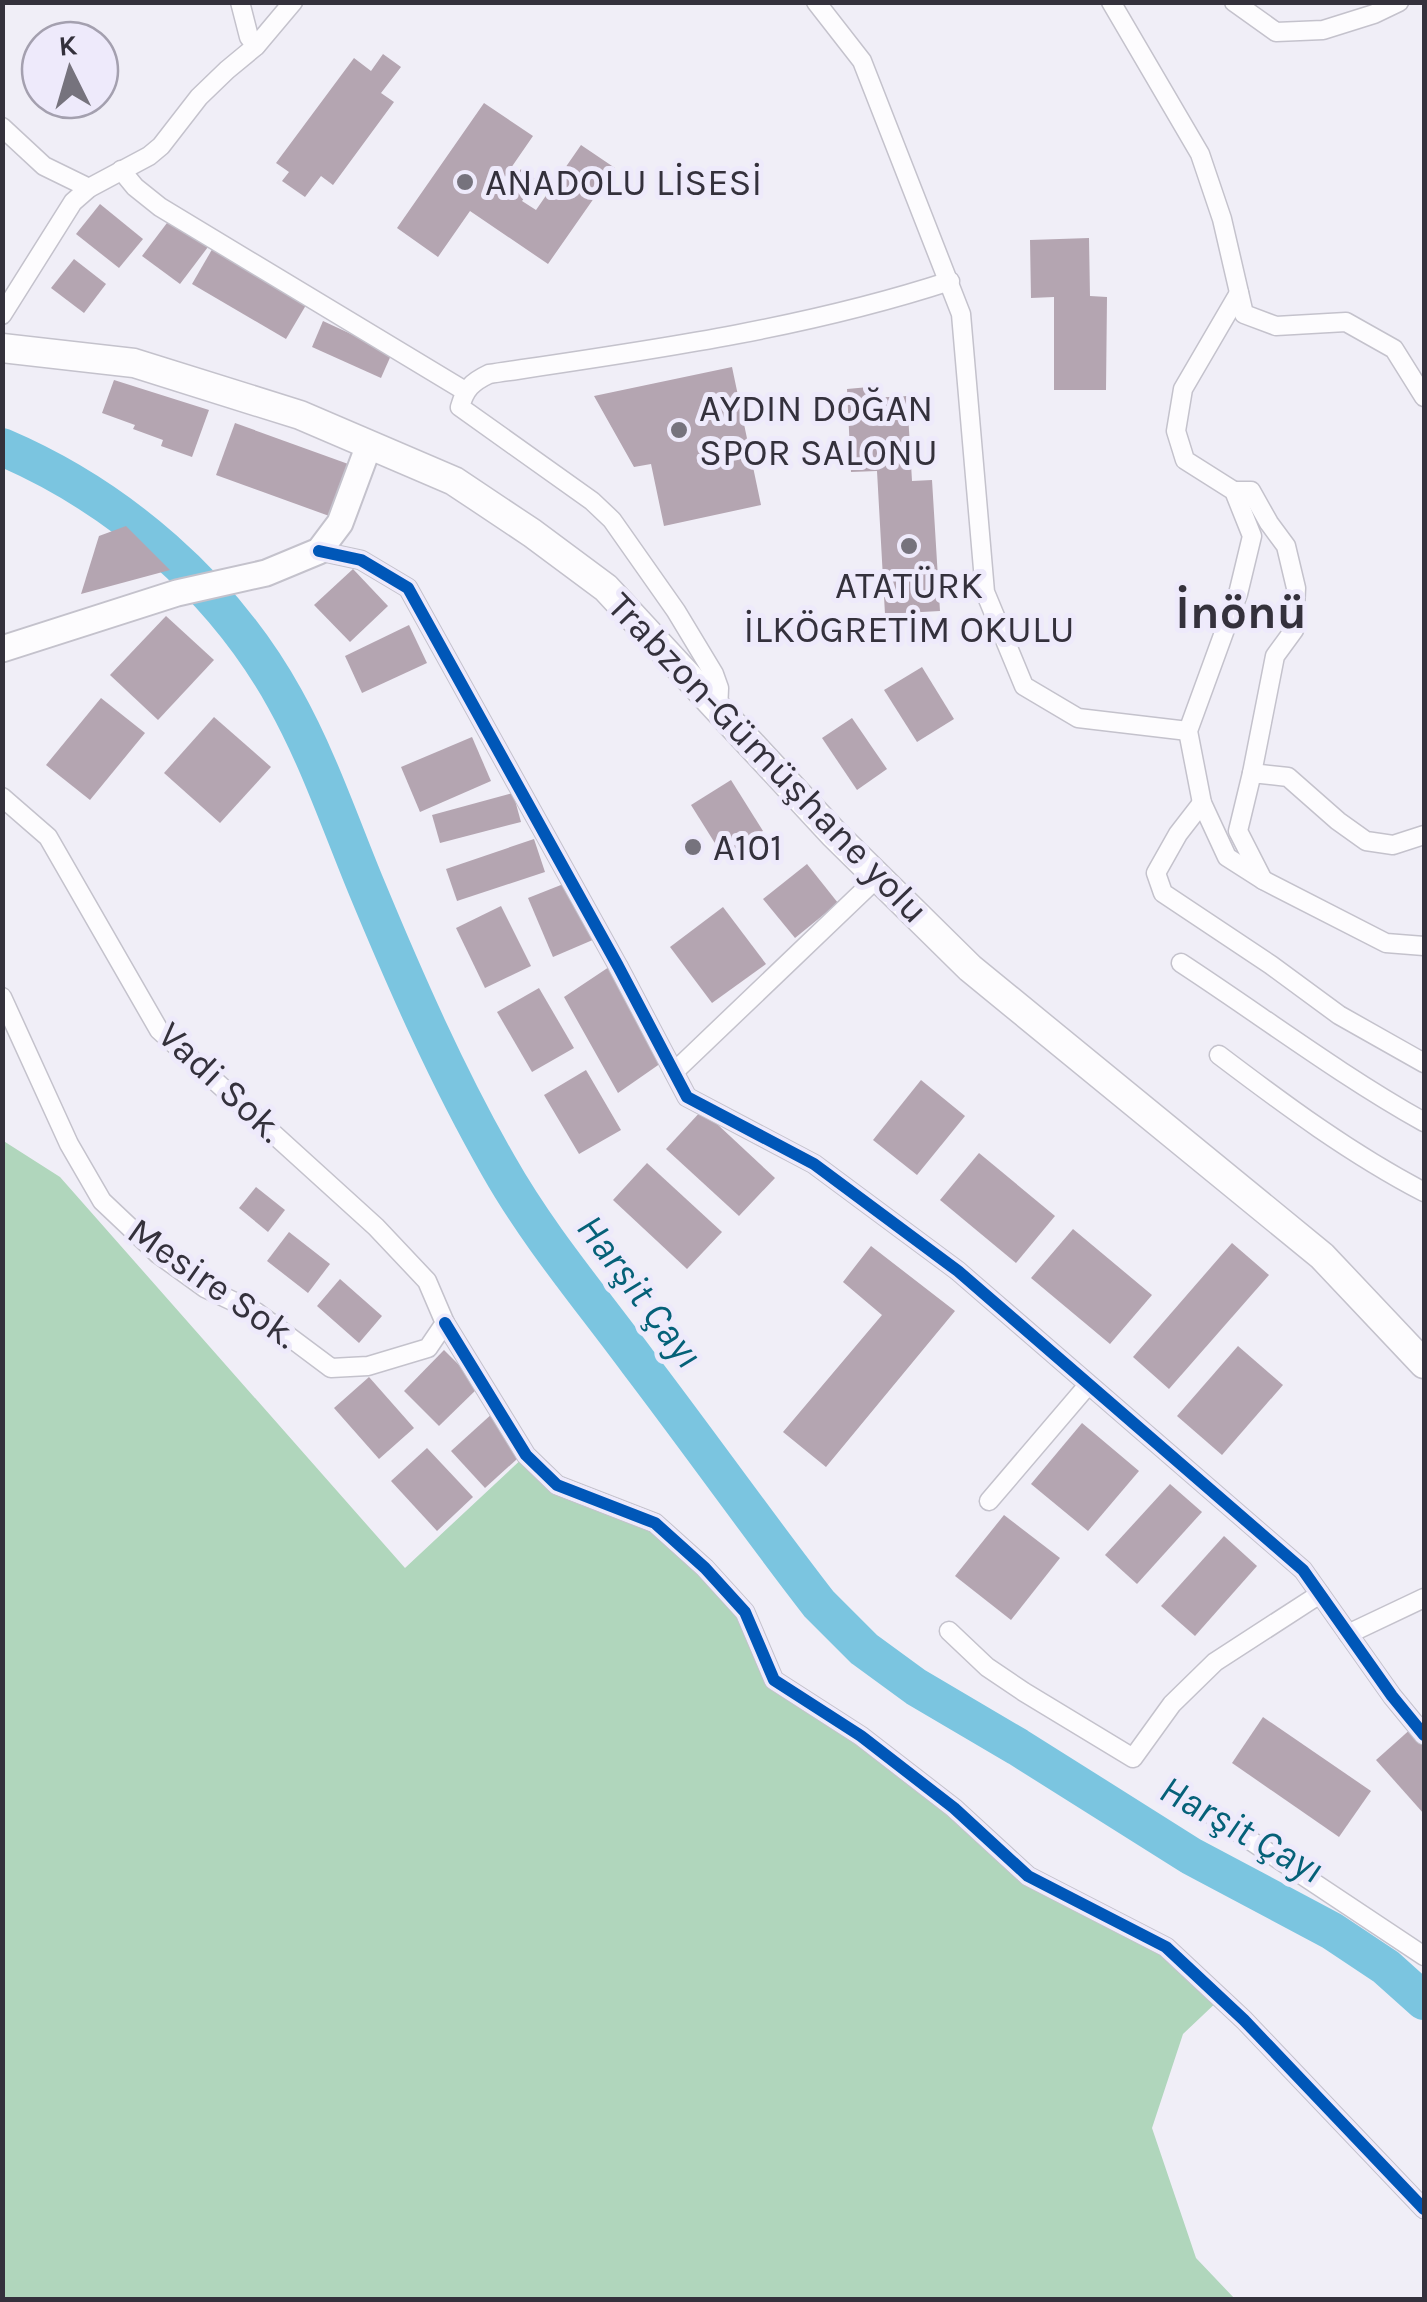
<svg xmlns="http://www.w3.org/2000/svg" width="1427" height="2302" font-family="Karla,sans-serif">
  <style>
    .forest { fill: #b0d6bc }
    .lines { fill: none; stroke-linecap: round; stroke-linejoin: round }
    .river { stroke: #7bc5e0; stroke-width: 38 }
    .building { fill: #b4a5b1 }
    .street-casing { stroke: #c4c2cc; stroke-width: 21 }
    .secondary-casing { stroke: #c4c2cc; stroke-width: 29 }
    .primary-casing { stroke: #c4c2cc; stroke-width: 31 }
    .street { stroke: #fdfcfe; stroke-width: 18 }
    .secondary { stroke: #fdfcfe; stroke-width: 25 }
    .primary { stroke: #fdfcfe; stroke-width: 28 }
    .cycleway-casing { stroke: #eeeafb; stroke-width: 19 }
    .cycleway { stroke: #0057b8; stroke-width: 12 }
    .poi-dot { fill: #76737d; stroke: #eeeafb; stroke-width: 4 }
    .labels { text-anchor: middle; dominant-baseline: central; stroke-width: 10; stroke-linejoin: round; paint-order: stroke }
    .poi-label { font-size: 38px; fill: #34313c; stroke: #eeeafb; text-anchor: start }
    .street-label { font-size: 38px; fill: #34313c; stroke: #eeeafb }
    .water-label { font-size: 40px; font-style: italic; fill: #056178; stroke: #eeeafb }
    .district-label { font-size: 48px; font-weight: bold; fill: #34313c; stroke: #eeeafb }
  </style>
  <rect width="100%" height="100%" fill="#f0eef7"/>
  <polygon class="forest" points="2,1140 60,1177 405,1568 526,1455 558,1485 655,1523 745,1612 775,1680 1028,1876 1166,1947 1221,1998 1183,2034 1152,2128 1196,2258 1235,2299 3,2299"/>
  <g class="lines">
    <path class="river" d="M2 447C119 497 223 587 285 699 318 758 340 823 366 886 405 980 447 1076 498 1165 538 1236 590 1297 638 1362 699 1442 757 1524 819 1604L864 1649 916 1687 1018 1747 1191 1856 1332 1931 1386 1967 1424 2001"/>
  </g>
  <g class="building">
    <polygon points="383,54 401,67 381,93 394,102 333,185 321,176 305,197 282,181 289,172 276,163 354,58 371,71"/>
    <polygon points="484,103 533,136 500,184 507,189 521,169 537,180 522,201 536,210 581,145 615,168 548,264 470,211 438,257 397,228"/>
    <polygon points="100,204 143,239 119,268 76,234"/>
    <polygon points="173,215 211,243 180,284 142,256"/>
    <polygon points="1089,238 1090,296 1107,297 1106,390 1054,390 1054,297 1031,298 1030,240"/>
    <polygon points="214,246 309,300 286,339 192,284"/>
    <polygon points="74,259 106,284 84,313 51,288"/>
    <polygon points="323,321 392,353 381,378 312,347"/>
    <polygon points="732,367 761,505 664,526 651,464 634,467 594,396"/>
    <polygon points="114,380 209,410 192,457 161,446 163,440 133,429 135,425 102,413"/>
    <polygon points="869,387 870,398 907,396 912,481 932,480 940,611 885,614 877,471 851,472 847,389"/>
    <polygon points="235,423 351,465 332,517 216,475"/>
    <polygon points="126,526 170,570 81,594 99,536"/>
    <polygon points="353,569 388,606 350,642 314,605"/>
    <polygon points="166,616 214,660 158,720 110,675"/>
    <polygon points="409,625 427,663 362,693 345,656"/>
    <polygon points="922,667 954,719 917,742 884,690"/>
    <polygon points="101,698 145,733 90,800 46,765"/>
    <polygon points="214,717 271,767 220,823 164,773"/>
    <polygon points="852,718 887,769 857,790 822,738"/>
    <polygon points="472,737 491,781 420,812 401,767"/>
    <polygon points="731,780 763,831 723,856 691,805"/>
    <polygon points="513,793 521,822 440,843 432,815"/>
    <polygon points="534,839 545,872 457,901 446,869"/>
    <polygon points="807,864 838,903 795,938 763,899"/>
    <polygon points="571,881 595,939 553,957 528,898"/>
    <polygon points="501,906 531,966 485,988 456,928"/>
    <polygon points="723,907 766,964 712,1003 670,947"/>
    <polygon points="612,965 664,1061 618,1093 564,997"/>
    <polygon points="539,988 574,1048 532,1072 497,1012"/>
    <polygon points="586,1070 621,1130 579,1154 544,1095"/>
    <polygon points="921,1080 965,1116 917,1175 873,1140"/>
    <polygon points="702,1110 775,1178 739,1216 666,1149"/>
    <polygon points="979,1153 1055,1216 1016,1263 940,1200"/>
    <polygon points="647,1163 722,1232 687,1269 613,1200"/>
    <polygon points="256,1187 285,1210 268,1232 239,1208"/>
    <polygon points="1073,1229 1152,1295 1110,1344 1031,1278"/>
    <polygon points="289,1232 330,1264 308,1293 267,1261"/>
    <polygon points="1232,1243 1269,1275 1169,1389 1133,1357"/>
    <polygon points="871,1246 955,1311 826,1467 783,1432 882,1315 843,1282"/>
    <polygon points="340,1279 382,1316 359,1343 317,1306"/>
    <polygon points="1238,1346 1283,1385 1222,1455 1177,1416"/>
    <polygon points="444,1350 480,1386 439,1426 404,1391"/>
    <polygon points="369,1377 414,1428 379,1459 334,1408"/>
    <polygon points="494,1412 528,1449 485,1488 451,1451"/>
    <polygon points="1082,1423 1139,1471 1088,1531 1031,1484"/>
    <polygon points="427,1448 473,1497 437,1531 391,1481"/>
    <polygon points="1170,1484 1202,1512 1137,1584 1105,1555"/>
    <polygon points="1004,1515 1060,1558 1011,1620 955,1576"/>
    <polygon points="1224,1536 1257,1566 1195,1636 1161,1606"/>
    <polygon points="1263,1717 1371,1791 1339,1837 1232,1763"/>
    <polygon points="1413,1727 1424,1739 1424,1814 1376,1760"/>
  </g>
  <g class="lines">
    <defs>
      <g id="street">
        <polyline points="240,2 249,37 256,46"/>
        <polyline points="816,2 862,61 961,314 985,592 1024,686 1078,718 1188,731"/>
        <polyline points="1111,2 1200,154 1222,219 1244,314 1276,326 1346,322 1394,349 1424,397"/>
        <polyline points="1234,2 1276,32 1323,30 1374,14 1399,2"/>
        <polyline points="2,127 44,166 89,188"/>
        <polyline points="121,170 135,187 160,207 465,391"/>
        <polyline points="1239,293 1183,389 1176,431 1185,460 1234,491 1252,536 1238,594 1188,731 1202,803 1227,857 1263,880 1386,943 1424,946"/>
        <polyline points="2,315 73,202 89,188 149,156 161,146 199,97 227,70 256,46 293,2"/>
        <polyline points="1234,491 1251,491 1269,523 1286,546 1296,588 1294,630 1275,656 1252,773"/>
        <polyline points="319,551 361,560 408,588 618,966 687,1097 814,1164 958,1271 1303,1570 1392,1696 1424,1735"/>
        <path d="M718 711 719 688 714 674 676 611 612 520 592 501 460 407C465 389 472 382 489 374 644 351 800 330 950 281"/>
        <polyline points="2,797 48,837 159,1030 376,1227 427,1281 445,1323 428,1348 368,1366 331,1368 256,1312 205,1288 158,1254 102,1201 69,1144 2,997"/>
        <polyline points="1202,803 1178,834 1156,873 1163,893 1271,965 1339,1015 1424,1063"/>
        <polyline points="1263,880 1238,831 1252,773 1288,777 1338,821 1366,841 1393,845 1424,835"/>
        <path d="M1181 963C1262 1016 1340 1075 1424 1122"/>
        <path d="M1219 1055C1285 1105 1351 1154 1424 1192"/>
        <polyline points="674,1072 879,876"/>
        <polyline points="445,1323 526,1455 557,1485 655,1523 705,1568 745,1612 774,1680 861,1736 954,1808 1028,1876 1166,1947 1244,2020 1424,2209"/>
        <polyline points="989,1501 1088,1385"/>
        <polyline points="949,1631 987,1667 1024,1692 1133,1758 1172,1704 1215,1662 1320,1594"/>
        <polyline points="1348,1634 1424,1598"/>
        <polyline points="1209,1813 1424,1956"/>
      </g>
      <polyline id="secondary" points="2,649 177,593 266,573 319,551 340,523 369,445"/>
      <polyline id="primary" points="2,348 134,363 300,415 454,481 532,533 606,588 834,834 970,968 1322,1256 1424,1364"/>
    </defs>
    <use href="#street" class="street-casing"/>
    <use href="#secondary" class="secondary-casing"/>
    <use href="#primary" class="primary-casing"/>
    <use href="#street" class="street"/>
    <use href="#secondary" class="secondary"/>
    <use href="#primary" class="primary"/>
    <defs>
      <g id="cycleway">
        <polyline points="319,551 361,560 408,588 618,966 687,1097 814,1164 958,1271 1303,1570 1392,1696 1424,1735"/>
        <polyline points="445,1323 526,1455 557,1485 655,1523 705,1568 745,1612 774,1680 861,1736 954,1808 1028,1876 1166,1947 1244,2020 1424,2209"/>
      </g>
    </defs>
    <use href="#cycleway" class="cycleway-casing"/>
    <use href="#cycleway" class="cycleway"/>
  </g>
  <g class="poi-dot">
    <circle cx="465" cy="182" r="10"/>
    <circle cx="679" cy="430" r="10"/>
    <circle cx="909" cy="546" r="10"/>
    <circle cx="693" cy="847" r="10"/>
  </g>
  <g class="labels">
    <g class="poi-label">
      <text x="485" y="182">ANADOLU LİSESİ</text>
      <text x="699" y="408">AYDIN DOĞAN<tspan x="699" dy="44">SPOR SALONU</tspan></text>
      <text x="909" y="585" text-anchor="middle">ATATÜRK<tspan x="909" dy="44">İLKÖGRETİM OKULU</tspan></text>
      <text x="713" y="847">A101</text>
    </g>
    <g class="street-label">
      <text transform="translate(768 758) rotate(46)">Trabzon-Gümüşhane yolu</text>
      <text transform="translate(221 1082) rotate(43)">Vadi Sok.</text>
      <text transform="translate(213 1283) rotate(35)">Mesire Sok.</text>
    </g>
    <g class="water-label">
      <text transform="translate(640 1291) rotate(53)">Harşit Çayı</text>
      <text transform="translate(1242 1829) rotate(29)">Harşit Çayı</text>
    </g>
    <g class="district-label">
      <text x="1241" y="612">İnönü</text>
    </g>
  </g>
  <rect width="1427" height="2302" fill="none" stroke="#34313c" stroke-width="10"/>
  <g transform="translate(70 70) rotate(355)"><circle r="48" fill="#eeeafb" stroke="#a4a0af" stroke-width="2.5"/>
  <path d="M0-8L18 38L0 25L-18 38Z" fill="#76737d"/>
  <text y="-15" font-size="28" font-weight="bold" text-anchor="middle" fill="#34313c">K</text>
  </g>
</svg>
